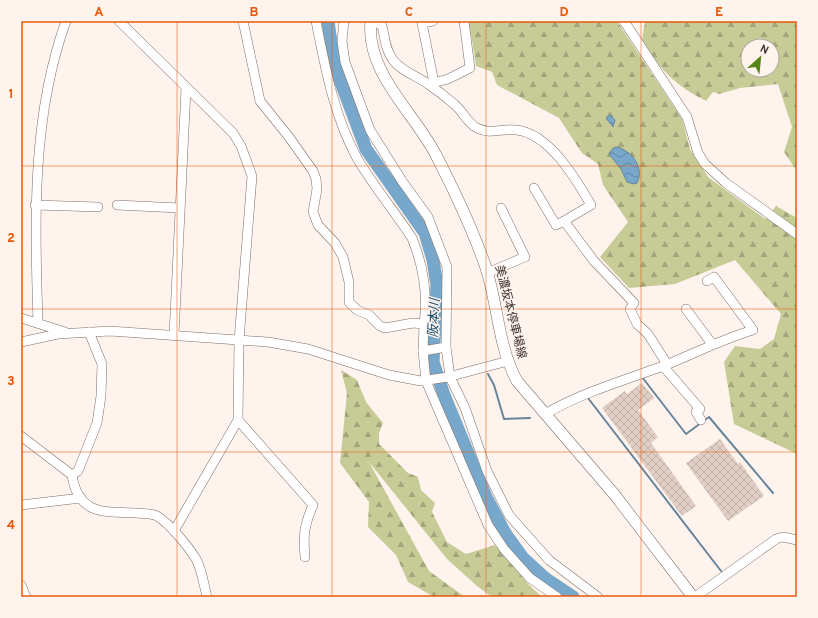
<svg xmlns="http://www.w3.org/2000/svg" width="818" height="618" font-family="Overpass,'Noto Sans JP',sans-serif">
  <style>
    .forest { fill: url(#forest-firs); fill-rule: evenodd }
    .water { fill: url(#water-waves); stroke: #66859c }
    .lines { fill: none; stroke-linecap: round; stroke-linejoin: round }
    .stream { stroke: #66859c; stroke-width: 2 }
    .river { stroke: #77a7ca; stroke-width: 13 }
    .building { fill: url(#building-cross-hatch) }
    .minor-casing { stroke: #7e6d64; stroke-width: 10 }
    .major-casing { stroke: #7e6d64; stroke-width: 12 }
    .minor { stroke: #fff; stroke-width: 9 }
    .major { stroke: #fff; stroke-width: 11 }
    .grid { fill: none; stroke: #e8590c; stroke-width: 1; stroke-opacity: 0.55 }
    .labels { text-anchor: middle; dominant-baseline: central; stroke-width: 3; stroke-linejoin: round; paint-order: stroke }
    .street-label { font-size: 12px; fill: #3e3632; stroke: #fff3ed }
    .water-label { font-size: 13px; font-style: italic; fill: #0c496b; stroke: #fff3ed }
    .neatline { fill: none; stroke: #e8590c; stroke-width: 1.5 }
    .grid-label { font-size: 13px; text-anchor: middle; font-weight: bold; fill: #e8590c }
  </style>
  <defs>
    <pattern id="forest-firs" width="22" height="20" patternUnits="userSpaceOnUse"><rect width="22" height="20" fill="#c7cc97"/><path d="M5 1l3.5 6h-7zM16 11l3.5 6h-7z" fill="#a3a67c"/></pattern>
    <pattern id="water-waves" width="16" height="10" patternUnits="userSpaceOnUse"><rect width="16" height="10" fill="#77a7ca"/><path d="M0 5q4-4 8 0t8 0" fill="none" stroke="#6389a5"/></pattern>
    <pattern id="building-cross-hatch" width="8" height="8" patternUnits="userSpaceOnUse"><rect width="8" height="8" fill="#e1cec4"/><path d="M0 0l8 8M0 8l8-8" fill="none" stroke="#c2b2a9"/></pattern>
  </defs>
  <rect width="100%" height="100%" fill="#fff3ed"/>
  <g class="forest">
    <polygon points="469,21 617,21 682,119 690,149 708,177 765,219 776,206 797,218 797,454 734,424 724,362 735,346 760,349 774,339 781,314 735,260 675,284 629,288 600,257 628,222 603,185 598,164 582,153 559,118 497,85 492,72 476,66"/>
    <path d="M645 21H797V171L784 152 792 127 778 84 740 88 719 94 713 92 706 101C673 84 662 71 642 40ZM748 46H772V70H748Z"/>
    <polygon points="341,370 357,380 366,402 383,423 379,433 379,444 408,473 418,477 421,490 435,503 432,512 447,542 466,554 495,545 529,585 542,597 492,597 477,586 447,559 369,462 429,571 465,597 434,597 408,582 396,555 368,527 369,502 340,463 347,393"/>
  </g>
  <g class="water">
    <polygon points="610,115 615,120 613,127 606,118"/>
    <path d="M617 147C632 151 645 168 637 183L634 184 627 182 621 169 609 154 613 148Z"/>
  </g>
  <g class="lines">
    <g class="stream">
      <polyline points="488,374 494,385 504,419 530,418"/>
      <polyline points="642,377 686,434 709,417 773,493"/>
      <polyline points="588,398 721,571"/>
    </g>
    <polyline class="river" points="328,21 334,64 366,149 425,233 433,260 437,285 433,362 444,395 486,497 505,533 523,558 546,579 573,597"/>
  </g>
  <g class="building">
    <polygon points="642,383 654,398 638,410 658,437 651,443 696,506 682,516 602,408 625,391 627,394"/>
    <polygon points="720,439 738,464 740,462 764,496 728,521 686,463"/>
  </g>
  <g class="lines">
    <defs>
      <g id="minor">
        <polyline points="119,21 233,133 241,146 252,176 239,340 238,420 174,531"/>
        <polyline points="243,21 260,101 289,137 313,171 316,179 317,189 313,212 318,225 335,243 343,257 349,282 349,302 357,310 369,315 380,326 385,328 413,323 424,324 423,351 426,381 488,525 504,549 530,578 557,597"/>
        <path d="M316 21C325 67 334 116 357 158 372 184 395 212 412 238 423 265 428 295 424 324"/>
        <polyline points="344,21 342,41 345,62 370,130 402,181 428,217 447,267 446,347 450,377 465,408 487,471 509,515 549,560 598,597"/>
        <path d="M375 21 382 26C385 38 385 49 393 60 401 71 417 76 428 84 437 90 446 97 454 104 463 111 468 124 477 128 491 135 503 128 516 130 549 133 576 179 591 205L564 221 594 261 634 303 630 309 637 324 648 334 667 364"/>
        <polyline points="433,21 422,23 434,83"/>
        <polyline points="624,21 687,117 698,153 705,164 726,183 797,234"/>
        <polyline points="429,84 448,79 470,68 464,21"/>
        <polyline points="534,188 556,225 564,221"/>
        <polyline points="35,205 98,207"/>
        <polyline points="117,205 179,208"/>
        <polyline points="487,273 525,257 501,208"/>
        <polyline points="686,309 712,344"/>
        <polyline points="21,318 65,332"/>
        <path d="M38 323C35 222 31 118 66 21"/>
        <polyline points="174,335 186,89"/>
        <polyline points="21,342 58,334 110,331 268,342 308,349 389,375 421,381 448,377 508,361"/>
        <polyline points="423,351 446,347"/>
        <polyline points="663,366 700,409 696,412 701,420"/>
        <path d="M545 414C583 392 625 380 666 365 695 353 723 339 753 330L714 277 707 281"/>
        <path d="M238 420 313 505C304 526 303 535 305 557"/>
        <path d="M21 436 72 475C78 515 104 512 136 513 143 514 151 513 157 516 170 524 188 546 196 559 202 570 204 585 207 597"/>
        <polyline points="72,475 78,471 97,423 101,396 102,364 89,332"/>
        <polyline points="21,505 81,498"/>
        <polyline points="21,585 26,597"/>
        <polyline points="695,597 776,539 783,537 797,540"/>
      </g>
      <path id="major" d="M371 21C365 73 416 114 437 157 455 192 473 230 486 268 498 305 498 346 517 381L614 494 693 597"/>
    </defs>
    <use href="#minor" class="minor-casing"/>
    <use href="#major" class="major-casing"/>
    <use href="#minor" class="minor"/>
    <use href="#major" class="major"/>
  </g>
  <path class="grid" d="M177 21V597M332 21V597M486 21V597M641 21V597M21 166H797M21 309H797M21 452H797"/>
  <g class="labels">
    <g class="street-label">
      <text transform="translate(510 312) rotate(76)">美濃坂本停車場線</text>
    </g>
    <g class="water-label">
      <text transform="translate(435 318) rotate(-87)">阪本川</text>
    </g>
  </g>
  <rect width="818" height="618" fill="none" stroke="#fff3ed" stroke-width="44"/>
  <g transform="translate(760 58) rotate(27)"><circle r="19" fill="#fff3ed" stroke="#b2a7a2"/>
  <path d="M0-3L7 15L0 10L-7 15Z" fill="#558517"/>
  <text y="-6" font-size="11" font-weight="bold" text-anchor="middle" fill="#3e3632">N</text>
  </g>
  <rect x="22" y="22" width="774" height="574" class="neatline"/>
  <g class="grid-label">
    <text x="99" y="16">A</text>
    <text x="254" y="16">B</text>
    <text x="409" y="16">C</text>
    <text x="564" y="16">D</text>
    <text x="719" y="16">E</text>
    <text x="11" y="98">1</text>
    <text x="11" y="242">2</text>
    <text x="11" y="385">3</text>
    <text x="11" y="529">4</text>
  </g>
</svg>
